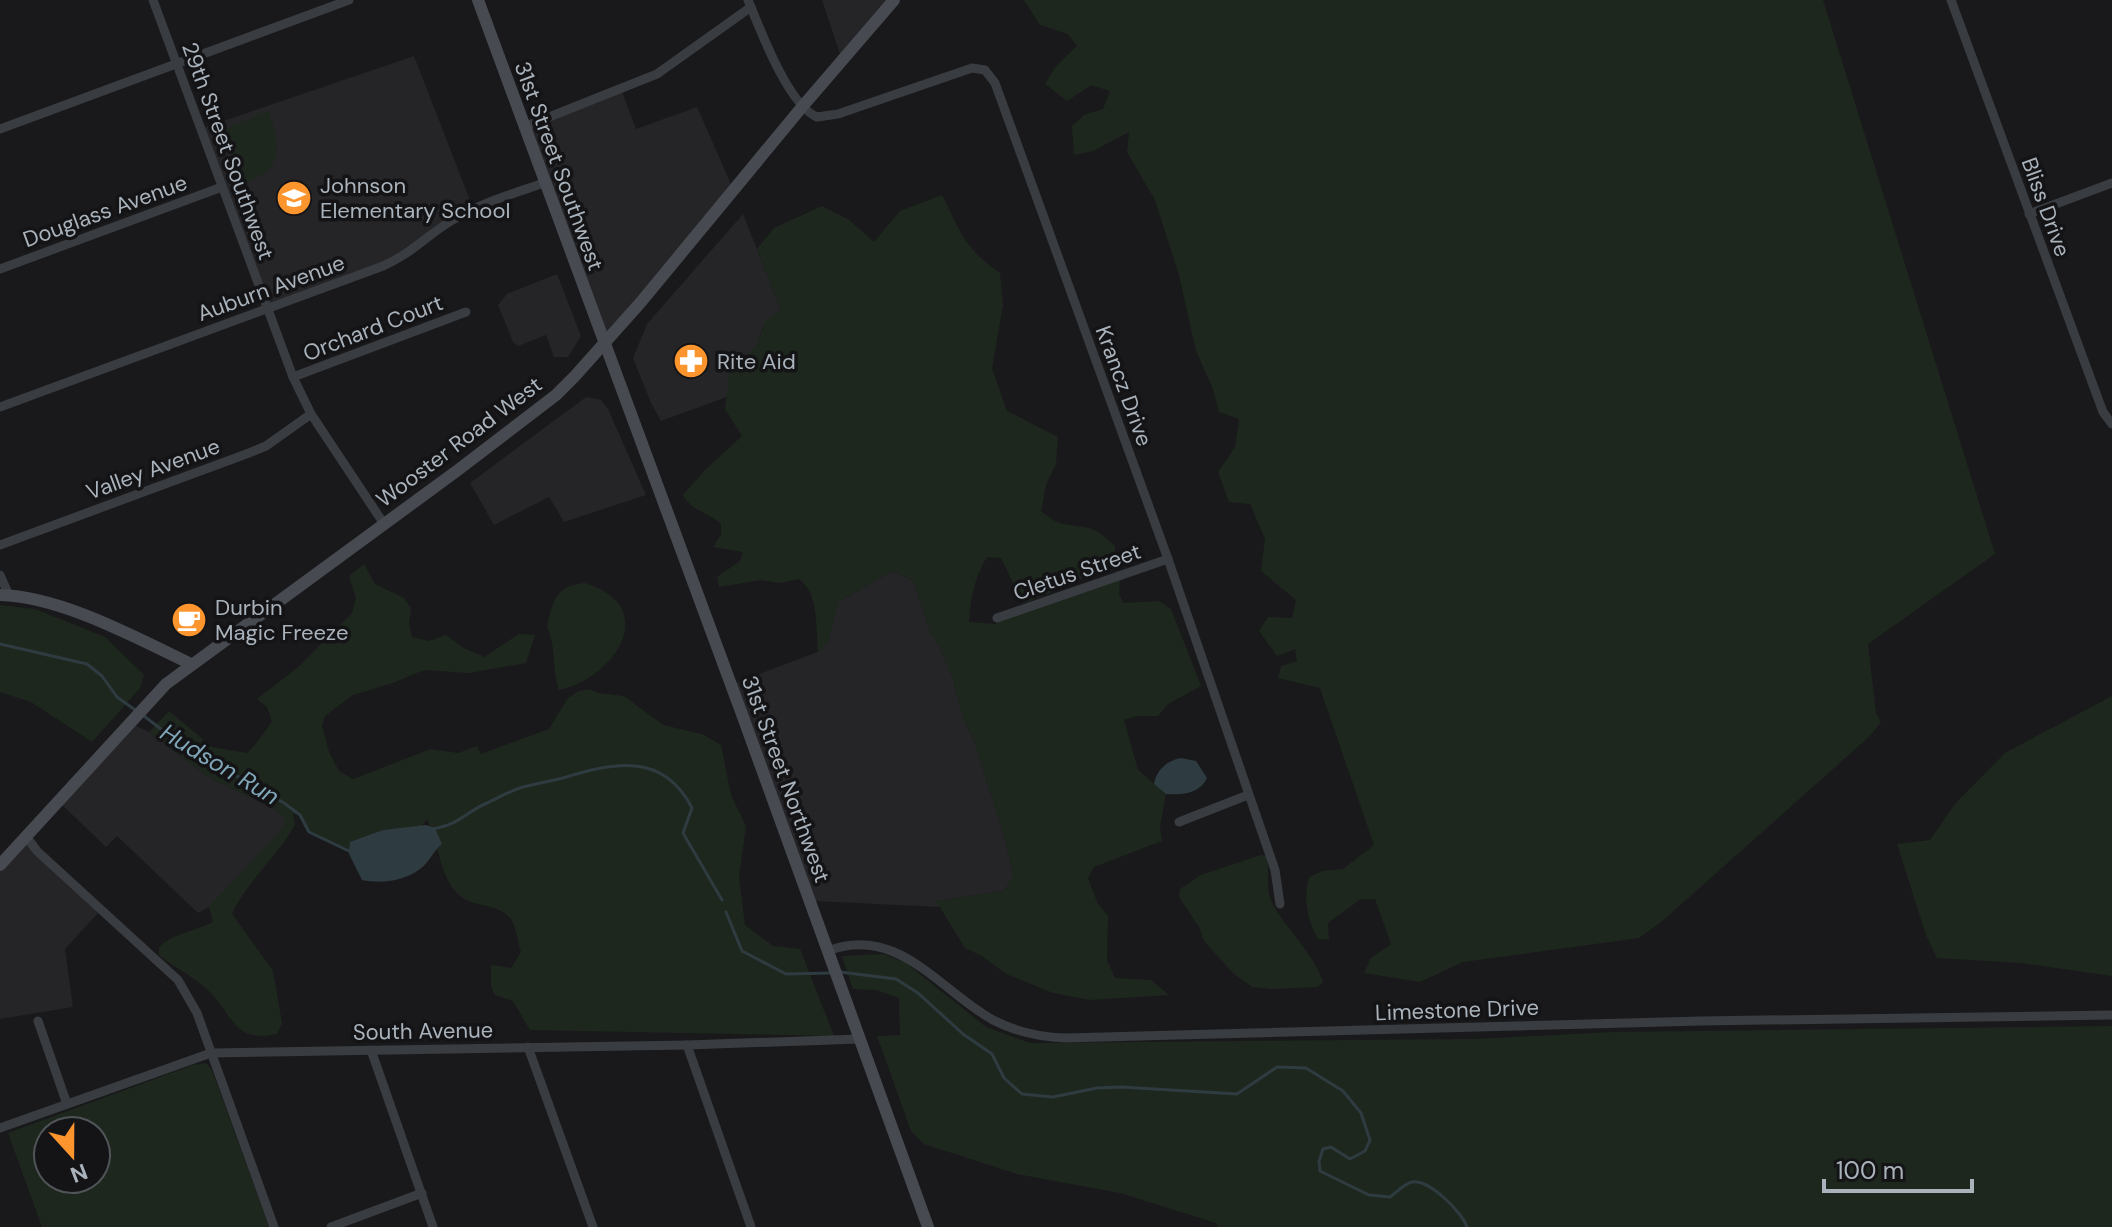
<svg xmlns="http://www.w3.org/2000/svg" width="2112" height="1227" font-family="'DM Sans',sans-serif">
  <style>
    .built { fill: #252528 }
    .green { fill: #1e271e; fill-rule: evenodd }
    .water { fill: #2e3b40 }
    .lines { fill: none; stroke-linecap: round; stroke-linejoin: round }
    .stream { stroke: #2e3b40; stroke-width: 3 }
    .minor { stroke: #393c40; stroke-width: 9 }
    .secondary { stroke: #474b51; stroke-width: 12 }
    .labels { text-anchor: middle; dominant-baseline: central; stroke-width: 7; stroke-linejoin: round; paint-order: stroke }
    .street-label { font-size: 22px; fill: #aab3bc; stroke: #141416 }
    .poi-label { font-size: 22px; fill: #aab3bc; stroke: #141416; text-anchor: start }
    .water-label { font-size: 24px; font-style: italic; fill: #80a7b8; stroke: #141416 }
  </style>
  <rect width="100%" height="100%" fill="#19191b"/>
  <g class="built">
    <polygon points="822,0 894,0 842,60"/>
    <polygon points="414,56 473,208 407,254 267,308 200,129"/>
    <polygon points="621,89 636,129 697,107 734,191 604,345 524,127"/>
    <polygon points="743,214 781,310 763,327 758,343 750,353 729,364 734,384 732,395 661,421 651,403 633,358 647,324"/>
    <polygon points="557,274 581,336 568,357 554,357 546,335 518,346 513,342 498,305 507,294"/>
    <polygon points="586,397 601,400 608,409 646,495 564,522 549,497 494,525 470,483"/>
    <polygon points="892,571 913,580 931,634 939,645 953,679 963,717 975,744 1002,829 1014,875 1004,891 937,901 941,907 815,901 733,684 818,652 833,622 838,602"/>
    <polygon points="136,726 149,732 208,777 273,808 286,819 282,829 237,880 209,907 198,913 117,836 106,847 62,805"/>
    <polygon points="26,838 35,851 98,913 65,949 73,1007 0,1019 0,868"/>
  </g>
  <g class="green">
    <path d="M1024 0H1823L1995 554 1868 644 1876 713 1881 722 1870 736 1660 923 1639 938 1463 962 1420 982 1364 973 1371 958 1391 944 1375 899H1361L1328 923 1329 939H1318C1307 919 1303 900 1309 877L1322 871 1343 869 1374 845 1320 688 1278 678 1281 666 1297 661 1295 649 1277 656 1259 631 1268 617 1292 618 1296 600 1261 571 1265 539 1250 504 1229 502 1218 472 1235 447 1239 419 1219 412 1213 389 1196 351 1179 275 1155 200 1127 152 1129 132 1093 151 1074 155 1072 126 1084 115 1103 109 1110 91 1091 85 1067 101 1045 84 1056 66 1077 46 1068 34 1040 25Z"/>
    <path d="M269 111C281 149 284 170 241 184L221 131Z"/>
    <path d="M942 195C961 232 963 247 1000 273L1003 305 992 369 1007 411 1058 437 1056 464 1046 485 1041 511C1048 516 1056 523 1063 524 1091 529 1093 525 1115 546V562C1102 571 1089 575 1075 581 1057 589 1042 598 1023 603L1001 558 987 557C975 576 970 600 969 622L996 624 997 618 1120 576 1119 593 1123 603 1159 601 1171 609 1201 686 1168 704 1158 716H1137L1124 720 1138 770 1166 794 1160 827 1162 841 1094 867 1088 878 1098 904 1108 916 1107 960 1115 978 1151 980 1169 995 1090 1000 1053 993 1006 974 982 956 965 948 936 901 1004 891 1014 875 1002 829 975 744 963 717 953 679 939 645 931 634 913 580 892 571 838 602 828 642 818 652C816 629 819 593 799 579L780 583 761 580 719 587 717 577 740 561 743 552 713 547 721 535V524C709 512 692 512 683 495L705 470 742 436 725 409 729 375 758 343 766 319 781 310 757 249 774 228 822 206 849 220 874 242 900 211Z"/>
    <path d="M364 564 375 584 404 598 411 608 409 624 412 637 429 641 446 635 462 647 484 657 519 634 535 635 526 663 469 673 424 670 393 683 353 695 325 716 322 726 329 752 339 771 353 779 431 749 458 753 477 746 481 754 549 729 568 698 579 691 590 689 598 693 624 696 663 725 702 734 721 745 731 795 746 826 739 877 745 925 773 946 800 949 834 1036 530 1030 513 1001 495 995 491 986V965L511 968 521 952C518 943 517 930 512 921 501 902 473 909 458 894 440 877 438 841 427 819L418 831 355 854 309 832 300 815 293 814 295 825C277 857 247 881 232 914L273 971 282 1023 277 1034C234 1043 234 1017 210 992 195 977 175 968 159 955V947C174 933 195 931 213 922L209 907 282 829 285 819 273 808 208 777 149 732 169 711 212 747 247 753 259 740 272 721 267 707 257 699 297 668 352 613 356 598 349 576Z"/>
    <path d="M585 583C662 607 615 678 559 690 552 670 556 645 547 627 553 600 555 586 585 583Z"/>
    <polygon points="0,605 35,609 105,637 144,675 140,688 92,742 31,702 0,692"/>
    <polygon points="2112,696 2112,976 2021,963 1937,958 1926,935 1897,844 1930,840 1954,805 2005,753"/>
    <path d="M1261 855 1266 856C1271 871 1265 886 1271 900 1284 928 1315 954 1323 982L1318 987 1272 989 1252 987 1233 973 1204 941 1199 927 1179 897 1180 889 1201 875Z"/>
    <polygon points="884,954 906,963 986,1027 1030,1043 1475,1039 1614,1032 2112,1026 2112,1227 1218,1227 1216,1223 1120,1193 1017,1174 924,1144 911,1131 877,1036 900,1035 899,998 876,990 853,989 842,956"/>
    <path d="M206 1063 212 1070 269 1227H42L8 1133 193 1065ZM96 1131V1179H48V1131Z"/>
  </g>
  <g class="water">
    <path d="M1181 758 1196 761 1207 778C1199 794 1182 795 1166 794L1154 784C1156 770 1168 760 1181 758Z"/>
    <path d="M426 825 435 828 442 844C433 851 429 863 420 869 405 881 380 884 362 880L349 854 350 842 383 830Z"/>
  </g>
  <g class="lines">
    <g class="stream">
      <polyline points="0,644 87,664 102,676 117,697 138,712"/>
      <polyline points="144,716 179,743 284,803 300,815 309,832 353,853"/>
      <path d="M432 829C461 824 464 813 487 803 500 797 513 789 527 786 539 783 551 781 563 778 613 763 663 751 692 808L683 833 722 900"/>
      <polyline points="726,912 742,951 786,974 832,973"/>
      <path d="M840 972 896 979 918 993 963 1034 992 1054 1004 1078 1022 1094 1053 1097 1097 1088 1121 1087 1237 1094 1277 1067 1306 1068 1343 1091 1361 1113 1370 1140 1365 1151 1350 1159 1331 1147 1323 1149 1319 1161 1320 1171 1369 1195 1390 1197C1397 1192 1404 1184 1412 1182 1429 1179 1462 1212 1467 1227"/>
    </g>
    <g class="minor">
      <polyline points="153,0 293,377 311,414 384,524"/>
      <path d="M748 0C760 29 788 105 817 117L838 114 972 68 985 70 995 83 1168 559 1275 870 1280 904"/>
      <polyline points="1951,0 2103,412 2112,424"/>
      <polyline points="524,127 657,74 751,7"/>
      <polyline points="0,129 349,0"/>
      <polyline points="2029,214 2112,183"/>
      <polyline points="0,269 222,187"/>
      <polyline points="293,377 466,312"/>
      <path d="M0 407 383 266C411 254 426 236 451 221 480 203 512 194 544 183"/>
      <polyline points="0,545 249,453 266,446 311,414"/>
      <polyline points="0,575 9,595"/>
      <polyline points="997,618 1168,559"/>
      <polyline points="1179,822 1248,795"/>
      <polyline points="26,836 37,851 178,980 197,1013 274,1227"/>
      <path d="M828 951C898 924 940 991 993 1020 1016 1032 1039 1037 1065 1038L1701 1021 2112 1015"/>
      <polyline points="38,1021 67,1104"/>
      <polyline points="687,1045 751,1227"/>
      <polyline points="528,1047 593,1227"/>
      <polyline points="371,1050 433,1227"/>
      <polyline points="0,1128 211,1053 687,1045 859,1039"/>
      <polyline points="331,1227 422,1193"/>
    </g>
    <g class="secondary">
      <polyline points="478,0 743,717 928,1227"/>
      <path d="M0 595C60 596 137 638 191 664"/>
      <polyline points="0,865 166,684 458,470 556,395 575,376 641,302 802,107 894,0"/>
    </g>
  </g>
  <defs>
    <symbol id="school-disc" viewBox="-11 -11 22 22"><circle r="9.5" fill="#fd952f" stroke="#141416"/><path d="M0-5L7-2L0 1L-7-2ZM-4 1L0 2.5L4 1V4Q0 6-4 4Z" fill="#fff"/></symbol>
    <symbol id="pharmacy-disc" viewBox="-11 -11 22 22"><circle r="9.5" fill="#fd952f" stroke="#141416"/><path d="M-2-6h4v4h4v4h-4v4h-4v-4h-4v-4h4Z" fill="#fff"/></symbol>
    <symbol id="cafe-disc" viewBox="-11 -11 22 22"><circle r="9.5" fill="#fd952f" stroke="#141416"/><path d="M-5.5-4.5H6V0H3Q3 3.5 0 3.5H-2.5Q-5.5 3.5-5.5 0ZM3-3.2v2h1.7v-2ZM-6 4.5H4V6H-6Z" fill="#fff"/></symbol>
  </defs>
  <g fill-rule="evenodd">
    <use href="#school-disc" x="274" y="178" width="40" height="40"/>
    <use href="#pharmacy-disc" x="671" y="341" width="40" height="40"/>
    <use href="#cafe-disc" x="169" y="600" width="40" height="40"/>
  </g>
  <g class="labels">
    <g class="street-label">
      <text transform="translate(228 151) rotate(70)">29th Street Southwest</text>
      <text transform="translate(559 166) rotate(70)">31st Street Southwest</text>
      <text transform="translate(2046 207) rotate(70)">Bliss Drive</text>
      <text transform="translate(105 211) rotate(-20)">Douglass Avenue</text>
      <text transform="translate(271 288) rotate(-20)">Auburn Avenue</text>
      <text transform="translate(373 328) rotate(-21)">Orchard Court</text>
      <text transform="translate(1124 386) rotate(70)">Krancz Drive</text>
      <text transform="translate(459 442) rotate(-37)">Wooster Road West</text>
      <text transform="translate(153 469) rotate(-20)">Valley Avenue</text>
      <text transform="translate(1077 572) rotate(-19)">Cletus Street</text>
      <text transform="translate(786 779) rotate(70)">31st Street Northwest</text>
      <text transform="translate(1457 1010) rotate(-2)">Limestone Drive</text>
      <text transform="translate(423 1031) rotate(-1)">South Avenue</text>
    </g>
    <g class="poi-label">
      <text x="320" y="185">Johnson<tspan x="320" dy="25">Elementary School</tspan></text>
      <text x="717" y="361">Rite Aid</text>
      <text x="215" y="607">Durbin<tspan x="215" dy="25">Magic Freeze</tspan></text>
    </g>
    <g class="water-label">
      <text transform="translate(220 764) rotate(31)">Hudson Run</text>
    </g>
  </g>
  <g transform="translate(72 1155) rotate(159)"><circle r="38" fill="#141416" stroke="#505458" stroke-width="2"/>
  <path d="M0-6L14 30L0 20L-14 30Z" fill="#fd952f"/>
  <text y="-12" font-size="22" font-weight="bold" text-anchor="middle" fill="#aab3bc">N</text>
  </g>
  <path d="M1824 1179v12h148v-12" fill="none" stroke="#aab3bc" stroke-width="4"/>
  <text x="1836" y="1179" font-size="24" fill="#aab3bc" stroke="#141416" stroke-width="6" paint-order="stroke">100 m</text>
</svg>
